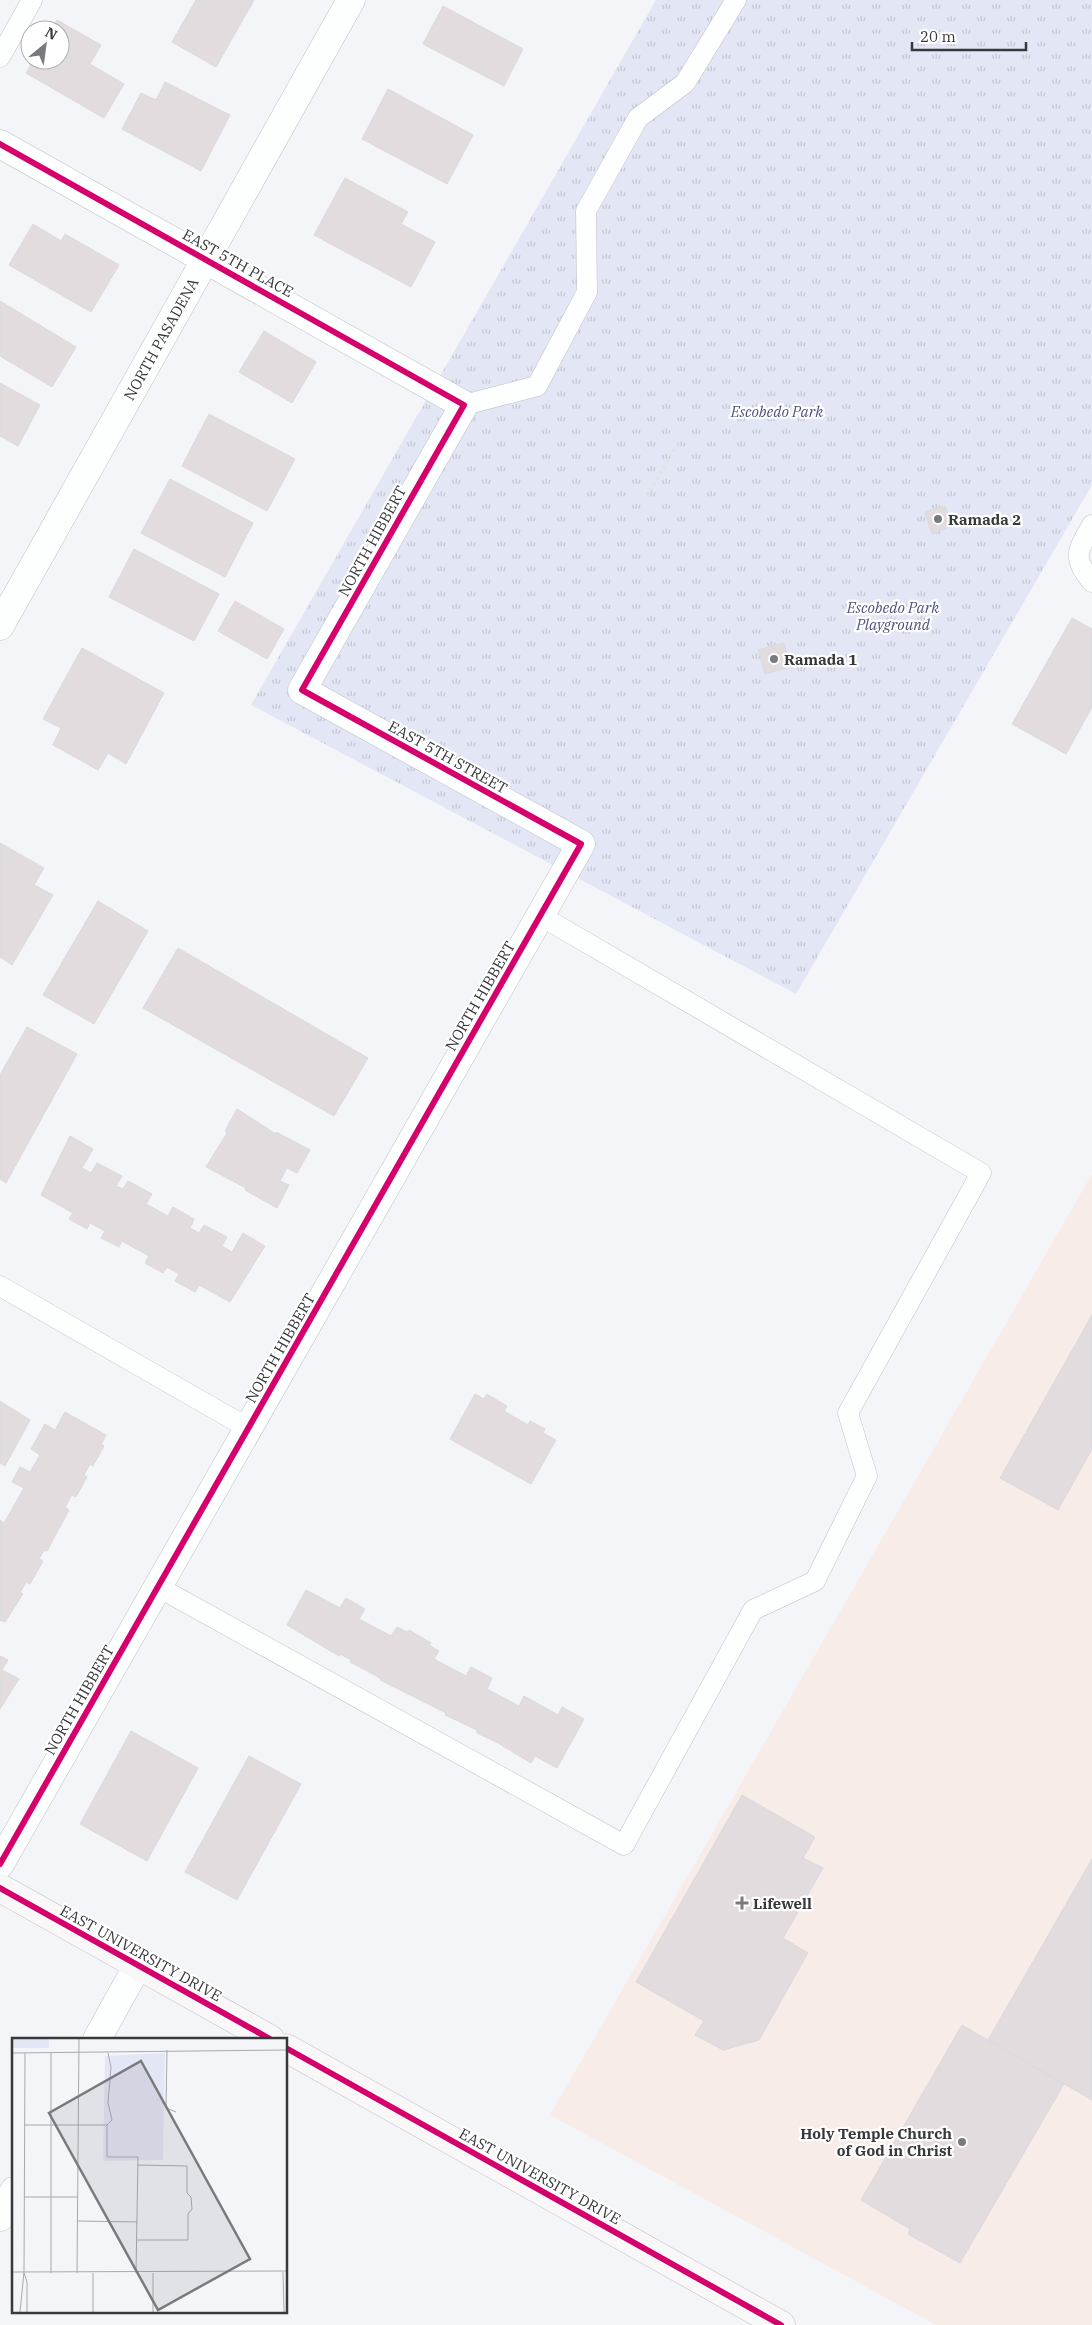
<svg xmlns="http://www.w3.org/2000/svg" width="1092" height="2325" font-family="'IBM Plex Serif',serif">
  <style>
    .commercial { fill: #f8ece8 }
    .park { fill: url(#park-tufts) }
    .building { fill: #e2dcdf; stroke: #dad9db }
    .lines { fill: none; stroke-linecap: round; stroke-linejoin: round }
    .lane-casing { stroke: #c0c1c4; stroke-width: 21 }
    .street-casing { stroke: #c0c1c4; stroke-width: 29 }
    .secondary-casing { stroke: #c0c1c4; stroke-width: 29 }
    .path { stroke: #e1e1e3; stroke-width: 3; stroke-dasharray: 2.5 4; stroke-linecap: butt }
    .lane { stroke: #fdfefe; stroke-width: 20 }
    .street { stroke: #fdfefe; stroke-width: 28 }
    .secondary { stroke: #faf7f8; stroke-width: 28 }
    .cycleway-casing { stroke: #fff; stroke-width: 9 }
    .cycleway { stroke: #d6006c; stroke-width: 6 }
    .poi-dot { fill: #797a7d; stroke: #fff; stroke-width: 2 }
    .labels { text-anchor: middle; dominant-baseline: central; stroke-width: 4.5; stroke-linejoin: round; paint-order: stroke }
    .street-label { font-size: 15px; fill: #37383a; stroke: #fff }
    .park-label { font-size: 15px; font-style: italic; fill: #4d537e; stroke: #fff }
    .poi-label { font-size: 15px; font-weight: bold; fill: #37383a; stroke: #fff; text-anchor: start }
    .inset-road { fill: none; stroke: #a8a9ad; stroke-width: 1 }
    .view { fill: #797a7d; fill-opacity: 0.15; stroke: #797a7d; stroke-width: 2.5 }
    .inset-edge { fill: none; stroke: #37383a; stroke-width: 2.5 }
  </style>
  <defs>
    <pattern id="park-tufts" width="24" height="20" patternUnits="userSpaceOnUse" patternTransform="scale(1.25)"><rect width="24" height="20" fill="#e3e6f5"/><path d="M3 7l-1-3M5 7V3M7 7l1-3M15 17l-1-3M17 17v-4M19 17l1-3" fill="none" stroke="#c3c6d3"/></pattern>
  </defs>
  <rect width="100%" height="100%" fill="#f4f5f9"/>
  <polygon class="commercial" points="1092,1174 1092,2325 936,2325 550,2115"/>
  <polygon class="park" points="656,0 1092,0 1092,485 796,994 251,705"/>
  <g class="building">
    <polygon points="196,0 254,0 216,67 172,42"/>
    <polygon points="443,6 523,49 504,86 423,44"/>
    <polygon points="57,20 101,45 90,64 124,84 104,118 26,73 34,60 60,60 60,30 51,30"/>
    <polygon points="165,82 230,115 201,171 122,129 141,93 156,100"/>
    <polygon points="388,89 473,135 447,184 362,139"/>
    <polygon points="345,178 408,212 401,224 435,242 411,287 314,235"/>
    <polygon points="33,224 61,241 65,234 119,265 91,312 9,265"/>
    <polygon points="0,301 76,347 52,387 0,356"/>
    <polygon points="264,331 316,362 292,403 239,372"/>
    <polygon points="0,383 40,405 18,446 0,436"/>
    <polygon points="209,414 295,459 267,511 182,466"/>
    <polygon points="170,479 253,523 225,577 141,533"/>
    <polygon points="945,506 952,526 932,534 925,512"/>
    <polygon points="134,549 219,594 194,641 109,597"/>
    <polygon points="235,601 284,629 267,659 218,631"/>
    <polygon points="1072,618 1092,629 1092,707 1066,754 1012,724"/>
    <polygon points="784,643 790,667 765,674 758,650"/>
    <polygon points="82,648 164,693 126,764 108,753 98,770 53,745 61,728 43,719"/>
    <polygon points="0,843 44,868 34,885 53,895 12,965 0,957"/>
    <polygon points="98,901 148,931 94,1024 43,995"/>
    <polygon points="178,948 368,1058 334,1116 143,1008"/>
    <polygon points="27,1027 77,1054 6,1183 0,1179 0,1075"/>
    <polygon points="237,1109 276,1134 276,1132 310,1150 297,1173 287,1168 280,1181 289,1185 277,1208 245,1190 246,1188 206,1167 227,1133 225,1131"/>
    <polygon points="70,1136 93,1149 82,1168 91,1173 97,1163 122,1176 116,1186 123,1189 128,1181 152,1194 146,1204 168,1216 173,1207 194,1219 190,1228 199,1233 204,1225 227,1237 222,1246 232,1252 243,1233 265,1246 230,1302 199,1285 195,1292 175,1281 179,1274 167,1267 163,1273 145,1263 149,1256 122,1241 119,1247 101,1238 105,1231 90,1223 87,1229 69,1219 73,1213 41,1195"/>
    <polygon points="1092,1315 1092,1449 1058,1510 1000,1478"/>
    <polygon points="475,1394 484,1399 487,1394 507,1406 504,1411 528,1425 530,1421 545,1429 543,1433 556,1440 531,1484 450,1439"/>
    <polygon points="0,1401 30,1420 5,1466 0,1463"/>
    <polygon points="65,1412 106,1435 101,1445 104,1446 93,1466 90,1464 84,1475 87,1477 76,1497 72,1495 65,1507 69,1510 47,1551 44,1550 39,1559 43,1561 30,1584 26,1582 20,1593 23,1594 5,1622 0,1620 0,1520 4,1523 24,1488 12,1482 20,1467 30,1472 40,1455 31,1449 45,1424 55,1430"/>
    <polygon points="306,1590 340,1608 346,1598 365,1609 359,1619 391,1636 397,1627 407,1632 409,1630 431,1643 429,1645 439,1651 434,1659 466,1676 471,1667 492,1678 487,1689 519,1706 524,1696 558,1715 562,1707 584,1719 557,1768 535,1756 531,1763 498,1743 477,1733 477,1730 445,1715 446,1713 380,1680 381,1679 371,1673 350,1662 351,1660 340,1654 339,1656 287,1625"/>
    <polygon points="0,1656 8,1660 2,1670 19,1679 0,1709"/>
    <polygon points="131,1731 198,1768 147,1861 80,1824"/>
    <polygon points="249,1756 301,1784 237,1900 185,1872"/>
    <polygon points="742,1795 815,1837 803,1858 823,1868 783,1938 808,1953 759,2040 723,2050 695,2035 704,2021 636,1982"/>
    <polygon points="1092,1859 1092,2100 988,2040"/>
    <polygon points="962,2025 1064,2084 960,2263 908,2234 910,2229 861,2200"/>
  </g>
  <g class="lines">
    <defs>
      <g id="lane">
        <polyline points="0,57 32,0"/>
        <polyline points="464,405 537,386 587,292 586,211 638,118 685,83 736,0"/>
        <path d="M1092 525C1077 551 1072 557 1092 582"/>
        <polyline points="0,1286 248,1428"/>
        <polyline points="158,1587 624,1845 753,1610 815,1581 867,1476 848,1413 981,1173 541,916"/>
      </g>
      <g id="street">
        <polyline points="0,144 464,405 302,690 581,844 0,1864"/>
        <polyline points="0,626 351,0"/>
        <polyline points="97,2039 138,1965"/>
        <polyline points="0,2217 14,2191"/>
      </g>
      <g id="secondary">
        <polyline points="0,1888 270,2039"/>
        <polyline points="286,2048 781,2325"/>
      </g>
    </defs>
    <use href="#lane" class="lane-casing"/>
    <use href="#street" class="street-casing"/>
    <use href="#secondary" class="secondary-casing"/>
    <polyline class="path" points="647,496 680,440"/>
    <use href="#lane" class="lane"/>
    <use href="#street" class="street"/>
    <use href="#secondary" class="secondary"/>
    <defs>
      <g id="cycleway">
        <polyline points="0,144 464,405 302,690 581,844 0,1864"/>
        <polyline points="0,1888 270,2039"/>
        <polyline points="286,2048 781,2325"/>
      </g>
    </defs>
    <use href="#cycleway" class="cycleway-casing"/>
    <use href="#cycleway" class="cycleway"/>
  </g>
  <g class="poi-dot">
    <circle cx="938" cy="519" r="5"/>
    <circle cx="774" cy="659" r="5"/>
    <path d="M739.5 1895.5h5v5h5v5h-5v5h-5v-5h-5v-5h5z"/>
    <circle cx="962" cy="2142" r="5"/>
  </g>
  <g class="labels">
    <g class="street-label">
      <text transform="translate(238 263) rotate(29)">EAST 5TH PLACE</text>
      <text transform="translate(161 339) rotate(-61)">NORTH PASADENA</text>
      <text transform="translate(372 541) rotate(-61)">NORTH HIBBERT</text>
      <text transform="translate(448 757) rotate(29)">EAST 5TH STREET</text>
      <text transform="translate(480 996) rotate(-60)">NORTH HIBBERT</text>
      <text transform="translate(280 1348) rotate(-60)">NORTH HIBBERT</text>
      <text transform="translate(79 1700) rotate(-60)">NORTH HIBBERT</text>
      <text transform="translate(141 1953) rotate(29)">EAST UNIVERSITY DRIVE</text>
      <text transform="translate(540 2176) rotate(29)">EAST UNIVERSITY DRIVE</text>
    </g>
    <g class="park-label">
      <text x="777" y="411">Escobedo Park</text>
      <text x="893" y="607">Escobedo Park<tspan x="893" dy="17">Playground</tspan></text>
    </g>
    <g class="poi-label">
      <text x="948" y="519">Ramada 2</text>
      <text x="784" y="659">Ramada 1</text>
      <text x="753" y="1903">Lifewell</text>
      <text x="952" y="2133" text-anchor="end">Holy Temple Church<tspan x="952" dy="17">of God in Christ</tspan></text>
    </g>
  </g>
  <g transform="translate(12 2038)">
    <rect width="275" height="275" fill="#f4f5f9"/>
    <path d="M0 1H37V10H0ZM153 15 151 122 91 123 93 18Z" fill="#e3e6f5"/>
    <path class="inset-road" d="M155 12 154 70 164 74M0 15 275 12M39 15V235M13 87H95M95 87V119H126L124 235M95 87 100 82 96 65 99 29 96 15M12 159H66M66 183 125 184M125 202H176V176L180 171 179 159 175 155V128L125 127M0 234 275 233M271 234 272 274M12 235 15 244V274M65 235 67 1M141 235V274M8 274 12 234 13 15M81 274V235"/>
    <path class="view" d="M129 23 238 221 146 272 37 75Z"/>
    <rect width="275" height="275" class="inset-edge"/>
  </g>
  <g transform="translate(45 45) rotate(29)"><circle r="24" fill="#ffffff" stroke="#afafb0"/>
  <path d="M0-4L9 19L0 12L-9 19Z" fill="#797a7d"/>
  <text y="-8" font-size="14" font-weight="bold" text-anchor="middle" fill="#37383a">N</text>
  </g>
  <path d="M912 42v8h114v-8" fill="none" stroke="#37383a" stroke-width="2.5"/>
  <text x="920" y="42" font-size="15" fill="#37383a" stroke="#ffffff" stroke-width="4" paint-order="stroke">20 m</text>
</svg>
